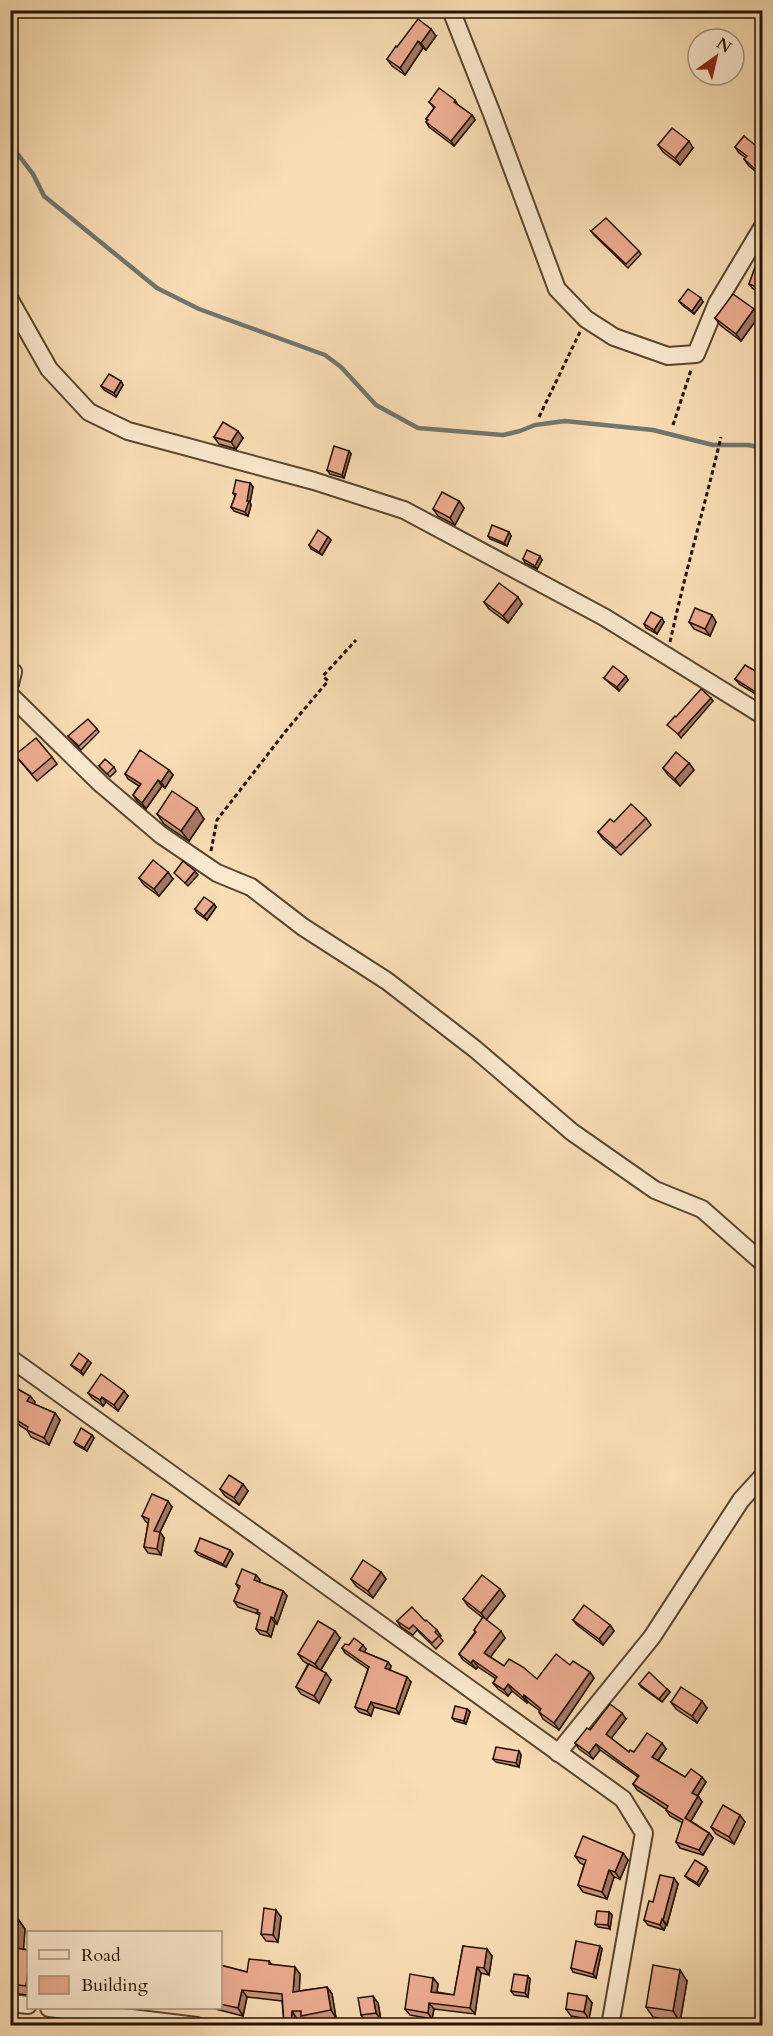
<svg xmlns="http://www.w3.org/2000/svg" width="773" height="2036" font-family="Cardo,serif">
  <style>
    .lines { fill: none; stroke-linecap: round; stroke-linejoin: round }
    .stream { stroke: #71766f; stroke-width: 4.5 }
    .minor-casing { stroke: #59452e; stroke-width: 20 }
    .path { stroke: #241201; stroke-width: 3; stroke-dasharray: 4.5 3; stroke-linecap: butt }
    .minor { stroke: #fbe9ce; stroke-width: 16 }
    .wall { fill: #cb947c; stroke: #241201; stroke-width: 1.5 }
    .shaded-wall { fill: #a57865; stroke: #241201; stroke-width: 1.5 }
    .building { fill: #ecac90; stroke: #241201; stroke-width: 1.5 }
  </style>
  <rect width="100%" height="100%" fill="#f9ddb4"/>
  <filter id="stains"><feTurbulence type="fractalNoise" baseFrequency=".00333" numOctaves="4"/><feColorMatrix values="0 0 0 0 .2 0 0 0 0 .09 0 0 0 0 .02 0 0 0 .5 -.17"/></filter>
  <radialGradient id="worn" r=".72"><stop offset=".6" stop-color="#630" stop-opacity="0"/><stop offset="1" stop-color="#630" stop-opacity=".3"/></radialGradient>
  <g class="lines">
    <polyline class="stream" points="10,144 33,174 44,196 157,288 199,309 325,355 341,367 376,405 418,428 503,435 520,431 535,425 565,421 653,430 713,445 748,445 762,448"/>
    <defs>
      <g id="minor">
        <polyline points="451,10 492,114 557,289 586,319 614,337 668,356 696,354 717,303 762,228"/>
        <polyline points="10,300 49,369 89,412 128,431 314,481 404,510 604,617 762,715"/>
        <polyline points="10,670 13,672 10,684"/>
        <polyline points="10,695 101,784 161,835 217,873 251,887 303,927 387,981 475,1049 572,1132 655,1190 702,1209 762,1262"/>
        <polyline points="10,1358 623,1799 644,1833 610,2026"/>
        <polyline points="558,1753 652,1637 741,1500 762,1477"/>
        <polyline points="10,2003 28,2005"/>
        <polyline points="49,2008 197,2026"/>
      </g>
    </defs>
    <use href="#minor" class="minor-casing"/>
    <g class="path">
      <polyline points="539,417 580,332"/>
      <polyline points="673,425 691,370"/>
      <path d="M670 642C685 573 705 505 721 437"/>
      <polyline points="211,851 217,820 285,732 328,681 323,676 356,640"/>
    </g>
    <use href="#minor" class="minor"/>
  </g>
  <g class="wall">
    <polygon points="436,36 426,50 423,48 405,75 392,66 387,59 397,47"/>
    <polygon points="455,100 458,105 472,115 475,120 454,146 429,127 426,122 428,120 426,119 434,108 429,102"/>
    <polygon points="744,136 761,176 749,166 744,159 746,158 739,153 735,147"/>
    <polygon points="658,145 693,148 680,165 663,152"/>
    <polygon points="591,231 639,251 641,254 628,268 594,235"/>
    <polygon points="762,251 762,293 753,289 749,284"/>
    <polygon points="679,301 703,302 694,314 682,305"/>
    <polygon points="759,316 741,341 720,325 715,318"/>
    <polygon points="121,381 123,385 116,397 104,390 101,386"/>
    <polygon points="214,437 243,438 236,449 219,444"/>
    <polygon points="349,451 351,454 344,478 330,474 327,470"/>
    <polygon points="250,483 253,487 250,502 251,505 248,516 234,511 231,507 235,496 233,493"/>
    <polygon points="459,501 464,508 455,525 438,516 433,509"/>
    <polygon points="509,532 511,536 507,546 490,539 488,536"/>
    <polygon points="328,537 331,540 322,555 311,549 309,545"/>
    <polygon points="523,559 542,560 537,569 525,563"/>
    <polygon points="484,602 522,604 508,623 489,609"/>
    <polygon points="712,615 716,622 710,636 694,629 689,622"/>
    <polygon points="664,622 657,634 646,628 644,624"/>
    <polygon points="762,675 762,698 739,684 735,679"/>
    <polygon points="604,678 628,680 619,691 607,681"/>
    <polygon points="97,729 99,732 81,750 68,736"/>
    <polygon points="15,755 52,757 57,764 37,781"/>
    <polygon points="689,763 694,770 680,786 668,775 663,768"/>
    <polygon points="99,766 114,767 116,771 110,777"/>
    <polygon points="169,770 173,775 165,788 162,786 146,809 137,801 133,795 139,786 128,779 125,774"/>
    <polygon points="157,814 204,819 189,841 164,824"/>
    <polygon points="646,818 651,825 621,855 603,839 598,832 614,822"/>
    <polygon points="139,878 173,879 159,896 144,885"/>
    <polygon points="214,904 216,907 207,920 197,913 195,909"/>
    <polygon points="88,1360 91,1363 83,1375 74,1368 71,1365"/>
    <polygon points="10,1380 16,1388 30,1396 35,1402 34,1404 55,1413 60,1420 49,1445 31,1437 27,1430 10,1419"/>
    <polygon points="88,1393 128,1396 118,1411 106,1402 103,1406 92,1398"/>
    <polygon points="92,1435 94,1438 87,1451 76,1445 74,1442"/>
    <polygon points="220,1489 248,1491 239,1505 225,1496"/>
    <polygon points="172,1507 160,1532 164,1538 161,1555 148,1553 144,1547 148,1523 146,1522 142,1516"/>
    <polygon points="230,1550 233,1554 226,1567 198,1555 195,1551"/>
    <polygon points="381,1572 386,1579 373,1598 356,1586 351,1579"/>
    <polygon points="256,1575 260,1580 259,1582 283,1591 287,1596 277,1624 275,1623 271,1637 260,1634 256,1629 260,1616 258,1614 238,1607 234,1601 239,1589 236,1584"/>
    <polygon points="500,1589 505,1596 486,1620 505,1638 490,1657 504,1666 537,1679 570,1665 590,1672 594,1678 559,1730 543,1719 539,1712 540,1711 528,1702 527,1703 512,1691 508,1696 498,1689 493,1683 496,1679 478,1667 476,1669 463,1660 459,1654 475,1632 474,1630 483,1618 468,1606 463,1599"/>
    <polygon points="573,1620 610,1625 614,1631 603,1645 577,1625"/>
    <polygon points="397,1621 425,1621 437,1630 441,1636 440,1637 443,1641 436,1649 417,1630 413,1635 401,1627"/>
    <polygon points="340,1638 321,1670 331,1680 319,1703 301,1694 296,1687 308,1664 303,1661 298,1654"/>
    <polygon points="349,1645 366,1649 364,1652 388,1662 391,1666 390,1670 411,1682 399,1714 374,1707 371,1716 359,1712 355,1707 368,1669 345,1653 342,1648"/>
    <polygon points="639,1684 667,1689 670,1692 662,1702 641,1687"/>
    <polygon points="671,1702 707,1708 697,1723 676,1709"/>
    <polygon points="467,1709 470,1712 466,1724 455,1721 452,1718"/>
    <polygon points="626,1719 611,1738 629,1752 666,1749 658,1761 685,1777 706,1782 698,1796 702,1802 691,1821 709,1833 713,1838 703,1855 680,1848 676,1842 683,1823 670,1816 666,1810 666,1809 637,1790 633,1784 638,1777 600,1750 593,1759 579,1749 575,1743 590,1730"/>
    <polygon points="519,1751 521,1755 519,1767 496,1762 493,1759"/>
    <polygon points="745,1822 734,1844 716,1834 711,1827"/>
    <polygon points="623,1853 628,1860 620,1879 614,1877 607,1899 583,1892 578,1885 584,1865 580,1863 575,1856"/>
    <polygon points="706,1867 708,1871 699,1886 688,1879 685,1876"/>
    <polygon points="678,1884 667,1925 666,1925 664,1930 648,1925 644,1920 653,1902"/>
    <polygon points="609,1912 612,1915 610,1929 598,1927 595,1924"/>
    <polygon points="281,1917 278,1942 266,1941 261,1934"/>
    <polygon points="10,1919 18,1919 25,1929 23,1949 28,1950 28,1995 10,1993"/>
    <polygon points="463,1946 492,1956 489,1975 481,1973 475,2014 434,2009 432,2019 410,2015 405,2009 433,1978 438,1984 437,1992 454,1995"/>
    <polygon points="602,1949 596,1978 573,1972 571,1968"/>
    <polygon points="269,1961 272,1965 300,1974 299,1991 327,1987 332,1994 336,2018 306,2024 302,2019 297,2019 297,2025 285,2025 284,2023 282,2001 247,1997 243,2016 216,2009 215,2007 220,2007 220,1965 247,1972"/>
    <polygon points="530,1979 528,1997 514,1995 511,1991"/>
    <polygon points="687,1981 680,2022 653,2017 646,2007"/>
    <polygon points="378,2003 381,2020 366,2022 361,2015"/>
    <polygon points="592,2003 589,2019 571,2016 566,2009"/>
  </g>
  <g class="shaded-wall">
    <polygon points="431,29 436,36 426,50 421,43"/>
    <polygon points="418,41 423,48 405,75 400,68"/>
    <polygon points="472,115 475,120 454,146 451,141"/>
    <polygon points="689,141 693,148 680,165 675,158"/>
    <polygon points="762,162 762,174 761,176 756,170"/>
    <polygon points="701,298 703,302 694,314 692,311"/>
    <polygon points="754,309 759,316 741,341 736,334"/>
    <polygon points="121,381 123,385 116,397 114,393"/>
    <polygon points="238,431 243,438 236,449 231,442"/>
    <polygon points="349,451 351,454 344,478 342,475"/>
    <polygon points="250,483 253,487 250,502 251,505 248,516 245,512"/>
    <polygon points="459,501 464,508 455,525 450,518"/>
    <polygon points="509,532 511,536 507,546 504,543"/>
    <polygon points="328,537 331,540 322,555 319,552"/>
    <polygon points="540,556 542,560 537,569 535,566"/>
    <polygon points="518,597 522,604 508,623 503,616"/>
    <polygon points="712,615 716,622 710,636 705,629"/>
    <polygon points="662,618 664,622 657,634 654,630"/>
    <polygon points="626,676 628,680 619,691 617,687"/>
    <polygon points="711,698 713,701 681,738 678,734"/>
    <polygon points="689,763 694,770 680,786 675,779"/>
    <polygon points="169,770 173,775 165,788 161,782"/>
    <polygon points="158,780 162,786 146,809 142,803"/>
    <polygon points="197,808 204,819 189,841 181,831"/>
    <polygon points="195,871 198,875 188,886 185,883"/>
    <polygon points="168,872 173,879 159,896 154,889"/>
    <polygon points="214,904 216,907 207,920 204,916"/>
    <polygon points="88,1360 91,1363 83,1375 81,1371"/>
    <polygon points="12,1381 17,1388 15,1392 10,1386"/>
    <polygon points="124,1391 128,1396 118,1411 114,1405"/>
    <polygon points="30,1396 35,1402 32,1407 27,1401"/>
    <polygon points="102,1397 106,1402 103,1406 100,1400"/>
    <polygon points="55,1413 60,1420 49,1445 44,1438"/>
    <polygon points="92,1435 94,1438 87,1451 84,1448"/>
    <polygon points="243,1484 248,1491 239,1505 234,1498"/>
    <polygon points="168,1501 172,1507 160,1532 164,1538 161,1555 157,1549 154,1531"/>
    <polygon points="230,1550 233,1554 226,1567 223,1564"/>
    <polygon points="381,1572 386,1579 373,1598 368,1591"/>
    <polygon points="256,1575 260,1580 258,1585 254,1580"/>
    <polygon points="500,1589 505,1596 486,1620 481,1613"/>
    <polygon points="283,1591 287,1596 277,1624 274,1618"/>
    <polygon points="271,1617 275,1623 271,1637 267,1632"/>
    <polygon points="610,1625 614,1631 603,1645 599,1639"/>
    <polygon points="335,1631 340,1638 320,1671 315,1664"/>
    <polygon points="501,1631 505,1638 489,1659 484,1653"/>
    <polygon points="363,1645 366,1649 363,1655 359,1650"/>
    <polygon points="473,1660 478,1667 476,1669 471,1663"/>
    <polygon points="388,1662 391,1666 388,1673 385,1668"/>
    <polygon points="590,1672 594,1678 559,1730 554,1723"/>
    <polygon points="326,1673 331,1680 319,1703 314,1696"/>
    <polygon points="407,1677 411,1682 399,1714 396,1709"/>
    <polygon points="508,1684 512,1691 508,1696 504,1690"/>
    <polygon points="667,1689 670,1692 662,1702 659,1699"/>
    <polygon points="524,1695 528,1702 527,1703 523,1697"/>
    <polygon points="702,1701 707,1708 697,1723 692,1716"/>
    <polygon points="371,1702 374,1707 371,1716 367,1711"/>
    <polygon points="467,1709 470,1712 466,1724 464,1721"/>
    <polygon points="622,1713 626,1719 610,1740 606,1734"/>
    <polygon points="662,1743 666,1749 656,1763 652,1757"/>
    <polygon points="596,1744 600,1750 593,1759 589,1753"/>
    <polygon points="519,1751 521,1755 519,1767 516,1763"/>
    <polygon points="702,1777 706,1782 696,1798 692,1793"/>
    <polygon points="698,1796 702,1802 689,1824 685,1818"/>
    <polygon points="740,1815 745,1822 734,1844 729,1837"/>
    <polygon points="709,1833 713,1838 703,1855 699,1850"/>
    <polygon points="623,1853 628,1860 620,1879 615,1872"/>
    <polygon points="706,1867 708,1871 699,1886 697,1883"/>
    <polygon points="609,1870 614,1877 607,1899 602,1892"/>
    <polygon points="674,1878 678,1884 667,1925 663,1920"/>
    <polygon points="276,1910 281,1917 278,1942 273,1935"/>
    <polygon points="609,1912 612,1915 610,1929 608,1925"/>
    <polygon points="18,1919 25,1929 23,1957 16,1948"/>
    <polygon points="662,1919 666,1925 664,1930 660,1925"/>
    <polygon points="600,1946 602,1949 596,1978 593,1974"/>
    <polygon points="487,1949 492,1956 489,1975 484,1968"/>
    <polygon points="295,1967 300,1974 299,1999 293,1992"/>
    <polygon points="477,1967 481,1973 475,2014 470,2008"/>
    <polygon points="680,1970 687,1981 680,2022 673,2011"/>
    <polygon points="28,1971 28,1990 26,1986"/>
    <polygon points="528,1976 530,1979 528,1997 525,1993"/>
    <polygon points="433,1978 438,1984 436,1998 431,1992"/>
    <polygon points="327,1987 332,1994 336,2018 331,2010"/>
    <polygon points="242,1990 247,1997 243,2016 238,2008"/>
    <polygon points="373,1996 378,2003 381,2020 376,2013"/>
    <polygon points="587,1996 592,2003 589,2019 584,2012"/>
    <polygon points="429,2003 434,2009 432,2019 428,2013"/>
    <polygon points="292,2011 297,2019 297,2025 293,2025 291,2023"/>
  </g>
  <g class="building">
    <polygon points="418,19 431,29 421,43 418,41 400,68 387,59 396,46 397,47"/>
    <polygon points="439,88 455,100 454,102 472,115 451,141 426,122 428,120 426,119 435,107 429,102"/>
    <polygon points="672,128 689,141 675,158 658,145"/>
    <polygon points="744,136 755,145 762,136 762,162 756,170 744,159 747,156 735,147"/>
    <polygon points="606,218 639,251 626,264 591,231"/>
    <polygon points="761,250 762,251 762,289 749,284"/>
    <polygon points="688,289 701,298 692,311 679,301"/>
    <polygon points="733,294 754,309 736,334 715,318"/>
    <polygon points="109,374 121,381 114,393 101,386"/>
    <polygon points="223,422 238,431 231,442 214,437"/>
    <polygon points="334,446 349,451 342,475 327,470"/>
    <polygon points="236,480 250,483 247,501 249,501 245,512 231,507 236,494 233,493"/>
    <polygon points="442,492 459,501 450,518 433,509"/>
    <polygon points="492,525 509,532 504,543 488,536"/>
    <polygon points="318,530 328,537 319,552 309,545"/>
    <polygon points="527,550 540,556 535,566 523,559"/>
    <polygon points="499,583 518,597 503,616 484,602"/>
    <polygon points="695,608 712,615 705,629 689,622"/>
    <polygon points="651,612 662,618 654,630 644,624"/>
    <polygon points="745,665 762,675 762,696 735,679"/>
    <polygon points="613,666 626,676 617,687 604,678"/>
    <polygon points="701,689 711,698 678,734 667,725 675,716 676,717"/>
    <polygon points="88,719 97,729 79,746 68,736"/>
    <polygon points="36,738 52,757 32,774 15,755"/>
    <polygon points="140,750 169,770 161,782 158,780 142,803 133,795 141,784 125,774"/>
    <polygon points="676,752 689,763 675,779 663,768"/>
    <polygon points="105,759 114,767 107,774 99,766"/>
    <polygon points="172,791 197,808 181,831 157,814"/>
    <polygon points="631,804 646,818 616,848 598,832 610,819 614,822"/>
    <polygon points="153,860 168,872 154,889 139,878"/>
    <polygon points="183,861 195,871 185,883 174,873"/>
    <polygon points="204,897 214,904 204,916 195,909"/>
    <polygon points="79,1353 88,1360 81,1371 71,1365"/>
    <polygon points="101,1374 124,1391 114,1405 102,1397 100,1400 88,1393"/>
    <polygon points="10,1385 30,1396 27,1401 55,1413 44,1438 27,1430 28,1427 10,1416"/>
    <polygon points="81,1428 92,1435 84,1448 74,1442"/>
    <polygon points="229,1475 243,1484 234,1498 220,1489"/>
    <polygon points="152,1494 168,1501 154,1531 160,1532 157,1549 144,1547 149,1519 142,1516"/>
    <polygon points="200,1538 230,1550 223,1564 195,1551"/>
    <polygon points="363,1560 381,1572 368,1591 351,1579"/>
    <polygon points="242,1569 256,1575 254,1580 283,1591 274,1618 271,1617 267,1632 256,1629 260,1613 257,1612 258,1610 234,1601 240,1586 236,1584"/>
    <polygon points="482,1575 500,1589 481,1613 463,1599"/>
    <polygon points="584,1605 610,1625 599,1639 573,1620"/>
    <polygon points="412,1607 425,1621 426,1620 437,1630 435,1632 439,1636 432,1643 413,1625 409,1629 397,1621"/>
    <polygon points="483,1617 501,1631 484,1653 504,1666 509,1659 523,1667 537,1679 556,1654 570,1665 573,1661 590,1672 554,1723 539,1712 541,1709 524,1695 523,1697 508,1684 504,1690 493,1683 497,1677 473,1660 471,1663 459,1654 476,1632 474,1630"/>
    <polygon points="318,1621 335,1631 315,1664 298,1654"/>
    <polygon points="354,1638 363,1645 359,1650 388,1662 385,1668 407,1677 396,1709 371,1702 367,1711 355,1707 369,1667 342,1648 345,1644 349,1645"/>
    <polygon points="309,1664 326,1673 314,1696 296,1687"/>
    <polygon points="649,1672 667,1689 659,1699 639,1684"/>
    <polygon points="681,1687 702,1701 692,1716 671,1702"/>
    <polygon points="610,1704 622,1713 606,1734 629,1752 630,1750 634,1752 647,1733 662,1743 652,1757 685,1777 691,1769 702,1777 692,1793 698,1796 685,1818 709,1833 699,1850 676,1842 683,1820 666,1810 668,1806 633,1784 639,1776 596,1744 589,1753 575,1743 587,1728 590,1730"/>
    <polygon points="455,1706 467,1709 464,1721 452,1718"/>
    <polygon points="496,1747 519,1751 516,1763 493,1759"/>
    <polygon points="723,1805 740,1815 729,1837 711,1827"/>
    <polygon points="583,1836 623,1853 615,1872 609,1870 602,1892 578,1885 586,1860 575,1856"/>
    <polygon points="695,1860 706,1867 697,1883 685,1876"/>
    <polygon points="660,1875 674,1878 663,1920 662,1919 660,1925 644,1920 649,1901 653,1902"/>
    <polygon points="264,1908 276,1910 273,1935 261,1934"/>
    <polygon points="597,1911 609,1912 608,1925 595,1924"/>
    <polygon points="10,1919 18,1919 16,1948 28,1950 28,1971 26,1986 10,1984"/>
    <polygon points="576,1941 600,1946 593,1974 571,1968"/>
    <polygon points="463,1946 487,1949 484,1968 477,1967 470,2008 429,2003 428,2013 405,2009 410,1974 433,1978 431,1992 454,1995"/>
    <polygon points="249,1959 269,1961 269,1964 295,1967 293,1992 327,1987 331,2010 301,2016 301,2011 292,2011 291,2023 284,2023 282,1994 242,1990 238,2008 220,2004 220,1965 247,1972"/>
    <polygon points="653,1965 680,1970 673,2011 646,2007"/>
    <polygon points="514,1974 528,1976 525,1993 511,1991"/>
    <polygon points="568,1993 587,1996 584,2012 566,2009"/>
    <polygon points="373,1996 376,2013 361,2015 358,1998"/>
  </g>
  <rect width="773" height="2036" fill="none" stroke="#f9ddb4" stroke-width="36"/>
  <rect x="12" y="12" width="749" height="2012" fill="none" stroke="#241201" stroke-width="3"/>
  <rect x="18" y="18" width="737" height="2000" fill="none" stroke="#241201" stroke-width="1.5"/>
  <rect x="27" y="1931" width="195" height="78" fill="#fbe9ce" stroke="#a5937c" stroke-width="1.5"/>
  <rect x="39" y="1950" width="30" height="9" fill="#fbe9ce" stroke="#a5937c" stroke-width="1.5"/>
  <text x="81" y="1961" font-size="18" fill="#241201">Road</text>
  <rect x="39" y="1976" width="30" height="18" fill="#ecac90" stroke="#a5937c" stroke-width="1.5"/>
  <text x="81" y="1991" font-size="18" fill="#241201">Building</text>
  <g transform="translate(716 57) rotate(34)"><circle r="28" fill="#fbe9ce" stroke="#a5937c" stroke-width="1.5"/>
  <path d="M0-4.5L10 22L0 15L-10 22Z" fill="#8f2418"/>
  <text y="-9" font-size="16" font-weight="bold" text-anchor="middle" fill="#241201">N</text>
  </g>
  <rect width="100%" height="100%" filter="url(#stains)"/>
  <rect width="100%" height="100%" fill="url(#worn)"/>
</svg>
